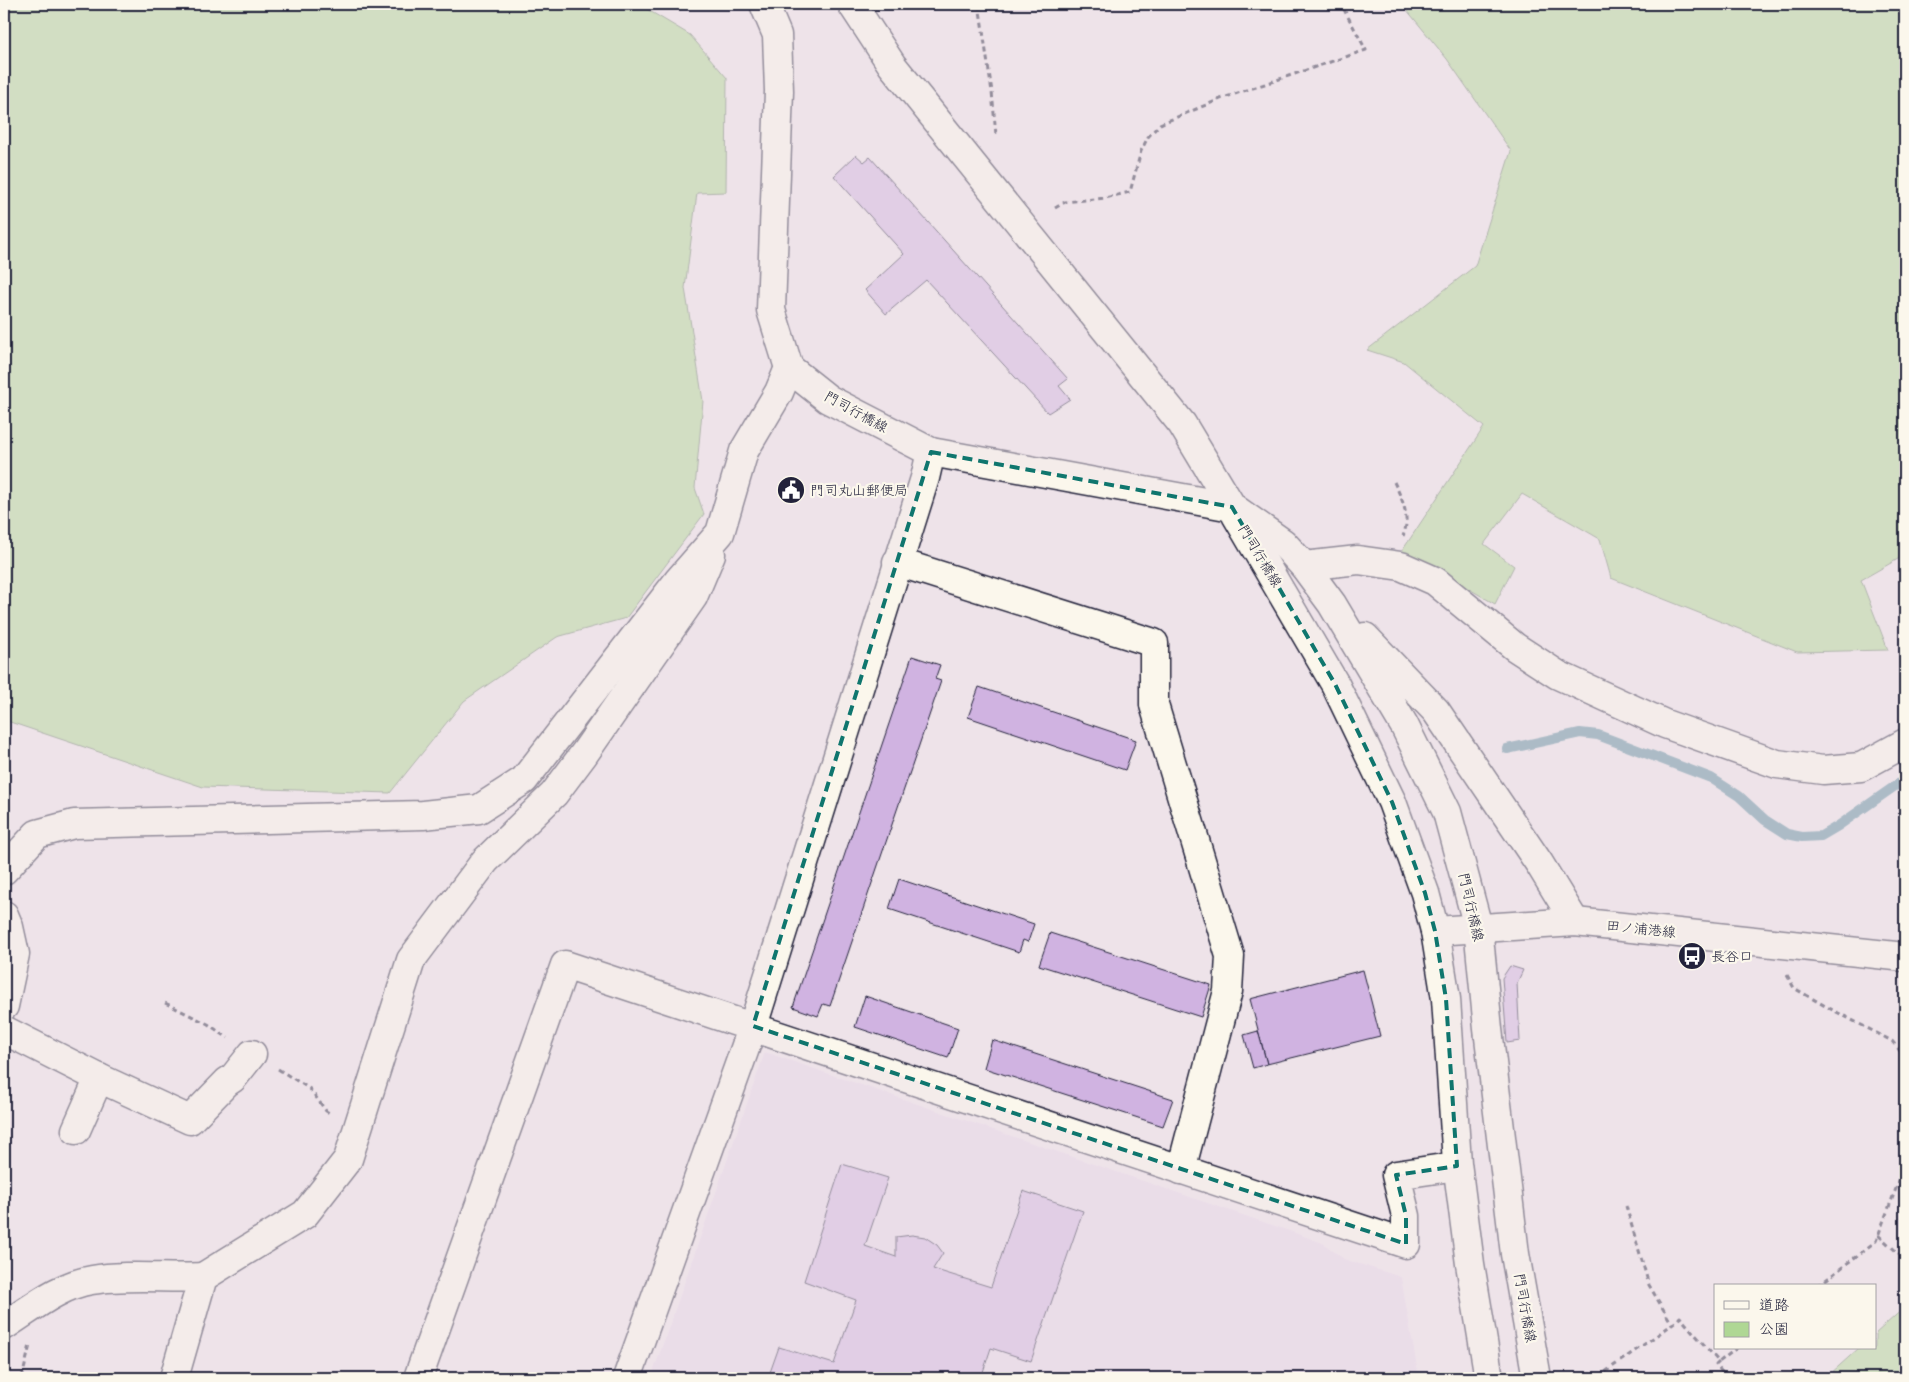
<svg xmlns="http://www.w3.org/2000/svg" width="1909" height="1382" font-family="Pangolin,'Klee One',sans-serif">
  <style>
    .built { fill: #e5d5e7 }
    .green { fill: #afd794; stroke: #687c68 }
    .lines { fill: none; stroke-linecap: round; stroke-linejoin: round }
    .stream { stroke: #5b8a9c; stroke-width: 10 }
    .building { fill: #d0b3e1; stroke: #22223b }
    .street-casing { stroke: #22223b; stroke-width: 31 }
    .secondary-casing { stroke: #22223b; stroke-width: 31 }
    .primary-casing { stroke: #22223b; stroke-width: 31 }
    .path { stroke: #22223b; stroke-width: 3; stroke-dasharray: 5 4; stroke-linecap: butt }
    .street { stroke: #fbf7ec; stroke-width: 28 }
    .secondary { stroke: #fbf7ec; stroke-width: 28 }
    .primary { stroke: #fbf7ec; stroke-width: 28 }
    .marked { fill: none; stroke: #0f766e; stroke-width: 4; stroke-dasharray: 10 6; stroke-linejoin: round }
    .labels { text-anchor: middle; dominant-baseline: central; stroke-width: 4.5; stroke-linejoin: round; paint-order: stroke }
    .street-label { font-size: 14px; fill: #22223b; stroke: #fbf7ec }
    .poi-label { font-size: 14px; fill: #22223b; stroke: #fbf7ec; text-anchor: start }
  </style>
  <rect width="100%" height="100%" fill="#eee3e9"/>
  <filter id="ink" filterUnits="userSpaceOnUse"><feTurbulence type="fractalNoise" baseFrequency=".02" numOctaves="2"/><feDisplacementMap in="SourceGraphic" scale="10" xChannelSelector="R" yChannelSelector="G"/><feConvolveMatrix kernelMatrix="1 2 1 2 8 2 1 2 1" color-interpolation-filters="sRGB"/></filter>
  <g filter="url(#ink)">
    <polygon class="built" points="765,1052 1287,1230 1323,1243 1344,1259 1401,1277 1419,1378 651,1378"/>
    <g class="green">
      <polygon points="4,4 638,4 690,35 727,78 726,192 697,193 685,288 703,401 695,488 704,514 626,618 557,637 464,701 390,793 203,787 4,720"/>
      <polygon points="1402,4 1905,4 1905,555 1861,580 1888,650 1797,652 1611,578 1600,539 1522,494 1484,544 1514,566 1495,604 1428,565 1398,557 1484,427 1404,362 1367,350 1475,266 1511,151 1447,59"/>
      <polygon points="1905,1307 1905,1378 1833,1378 1829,1375 1859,1348 1875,1348 1875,1334"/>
    </g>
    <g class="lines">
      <polyline class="stream" points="1507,749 1580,733 1598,735 1711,778 1739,796 1765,820 1787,834 1802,837 1821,836 1838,826 1905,779"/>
    </g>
    <g class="building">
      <polygon points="856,155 864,162 870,157 1068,379 1059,386 1070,399 1048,413 926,280 886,314 865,290 904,254 834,176"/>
      <polygon points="912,656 940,665 935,679 941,681 830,1006 823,1004 818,1016 793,1007"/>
      <polygon points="979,687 1136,740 1125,770 968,717"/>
      <polygon points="899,879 1034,924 1028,942 1023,940 1019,952 889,909"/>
      <polygon points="1050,933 1211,985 1201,1017 1039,965"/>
      <polygon points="1510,966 1523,970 1517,983 1520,1041 1507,1043 1502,978"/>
      <polygon points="1363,970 1380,1036 1267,1064 1250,999"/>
      <polygon points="865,996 958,1028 948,1058 855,1027"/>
      <polygon points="1258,1031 1267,1064 1253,1068 1244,1035"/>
      <polygon points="992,1040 1173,1099 1163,1126 984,1068"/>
      <polygon points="842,1164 888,1178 865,1246 896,1257 896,1237 912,1235 925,1237 937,1245 943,1253 933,1269 991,1287 1023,1191 1083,1211 1031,1361 991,1348 981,1378 768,1378 779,1347 834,1364 856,1300 804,1281"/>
    </g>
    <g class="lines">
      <defs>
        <g id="street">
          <polyline points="897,562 1154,643 1154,705 1230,956 1228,991 1181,1170"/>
          <polyline points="1304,566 1358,560 1401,566 1435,581 1515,647 1558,675 1665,724 1777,764 1823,770 1861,767 1905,743"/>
          <polyline points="4,870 37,834 74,824 423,815 479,809 524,780 678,581 720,533 744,451 779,392 789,368"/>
          <polyline points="4,915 9,927 15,954 4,1006"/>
          <polyline points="4,1030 99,1078 190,1120 227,1082 233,1078 252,1054"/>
          <polyline points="76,1130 99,1078"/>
          <path d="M4 1326C31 1309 59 1285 92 1280 127 1274 167 1279 203 1277"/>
          <polyline points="174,1378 203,1277 305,1214 348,1159 411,960 485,861 554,794 584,754 693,597 711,554"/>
          <polyline points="418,1378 565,965 1406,1244 1406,1216 1396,1175 1457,1166"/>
        </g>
        <g id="secondary">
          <polyline points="852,4 892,65 1182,424 1232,507"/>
          <polyline points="1435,931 1575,922 1905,957"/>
          <polyline points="627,1378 753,1026 925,478 931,452"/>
        </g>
        <g id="primary">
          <polyline points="764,4 777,35 779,91 771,310 789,368 828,399 931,452 1232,507 1283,543 1304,566 1332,604 1404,725 1447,812 1478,927 1488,1029 1515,1254 1537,1378"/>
          <polyline points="1236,515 1335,684 1392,802 1425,893 1435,931 1446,999 1457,1163 1470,1264 1489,1378"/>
          <polyline points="1365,637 1436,711 1539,863 1575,922"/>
        </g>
      </defs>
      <use href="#street" class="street-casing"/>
      <use href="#secondary" class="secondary-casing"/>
      <use href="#primary" class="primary-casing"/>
      <g class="path">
        <polyline points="979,4 992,92 996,135"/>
        <polyline points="1055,208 1065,202 1105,198 1130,192 1141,151 1148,137 1160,124 1223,98 1366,50 1341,4"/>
        <path d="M1394 482C1402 499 1411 517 1403 536"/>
        <polyline points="1787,975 1794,988 1827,1007 1892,1041 1905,1057"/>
        <polyline points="165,1003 208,1024 228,1038"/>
        <polyline points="278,1069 310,1089 326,1111 331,1114"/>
        <polyline points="1626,1206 1649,1285 1672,1324"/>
        <polyline points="1878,1235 1905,1259"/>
        <polyline points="1818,1286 1876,1241 1900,1178 1905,1171"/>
        <polyline points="1719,1362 1716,1365 1727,1378"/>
        <polyline points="1598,1377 1677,1321 1680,1317 1719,1362 1737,1348"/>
        <polyline points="22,1378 30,1345"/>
      </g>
      <use href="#street" class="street"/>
      <use href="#secondary" class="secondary"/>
      <use href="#primary" class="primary"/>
    </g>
  </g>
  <path d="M0 0H1909V1382H0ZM931 452 1232 507 1335 684 1392 802 1425 893 1435 931 1446 999 1457 1166 1396 1175 1406 1216V1244L753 1026Z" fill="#eee3e9" fill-opacity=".55" fill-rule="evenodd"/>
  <path class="marked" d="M931 452 1232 507 1335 684 1392 802 1425 893 1435 931 1446 999 1457 1166 1396 1175 1406 1216V1244L753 1026Z"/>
  <defs>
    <symbol id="civic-disc" viewBox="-11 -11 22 22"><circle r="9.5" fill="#22223b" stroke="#fbf7ec"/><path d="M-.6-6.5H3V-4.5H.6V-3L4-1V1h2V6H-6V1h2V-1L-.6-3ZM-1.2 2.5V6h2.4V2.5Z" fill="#fff"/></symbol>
    <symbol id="bus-disc" viewBox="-11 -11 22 22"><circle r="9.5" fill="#22223b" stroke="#fbf7ec"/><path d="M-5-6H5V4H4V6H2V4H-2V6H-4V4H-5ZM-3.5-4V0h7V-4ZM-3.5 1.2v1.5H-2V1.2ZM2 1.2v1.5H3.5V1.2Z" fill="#fff"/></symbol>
  </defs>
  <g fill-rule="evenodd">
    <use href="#civic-disc" x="775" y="474" width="32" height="32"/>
    <use href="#bus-disc" x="1676" y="940" width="32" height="32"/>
  </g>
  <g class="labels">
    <g class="street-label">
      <text transform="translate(856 412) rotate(29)">門司行橋線</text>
      <text transform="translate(1260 556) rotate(59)">門司行橋線</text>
      <text transform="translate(1471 907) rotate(77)">門司行橋線</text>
      <text transform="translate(1641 929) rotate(6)">田ノ浦港線</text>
      <text transform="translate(1525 1308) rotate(80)">門司行橋線</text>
    </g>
    <g class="poi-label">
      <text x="810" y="490">門司丸山郵便局</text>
      <text x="1711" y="956">長谷口</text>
    </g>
  </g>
  <rect width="1909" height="1382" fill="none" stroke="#fbf7ec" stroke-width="20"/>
  <rect x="10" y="10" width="1889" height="1362" fill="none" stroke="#22223b" stroke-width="2" filter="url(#ink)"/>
  <rect x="1714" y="1284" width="162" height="65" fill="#fbf7ec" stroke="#a4a2a5"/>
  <rect x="1724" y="1301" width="25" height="8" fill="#fbf7ec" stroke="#a4a2a5"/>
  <text x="1759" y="1310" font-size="15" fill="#22223b">道路</text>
  <rect x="1724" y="1322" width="25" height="15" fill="#afd794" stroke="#a4a2a5"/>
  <text x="1759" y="1334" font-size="15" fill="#22223b">公園</text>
</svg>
